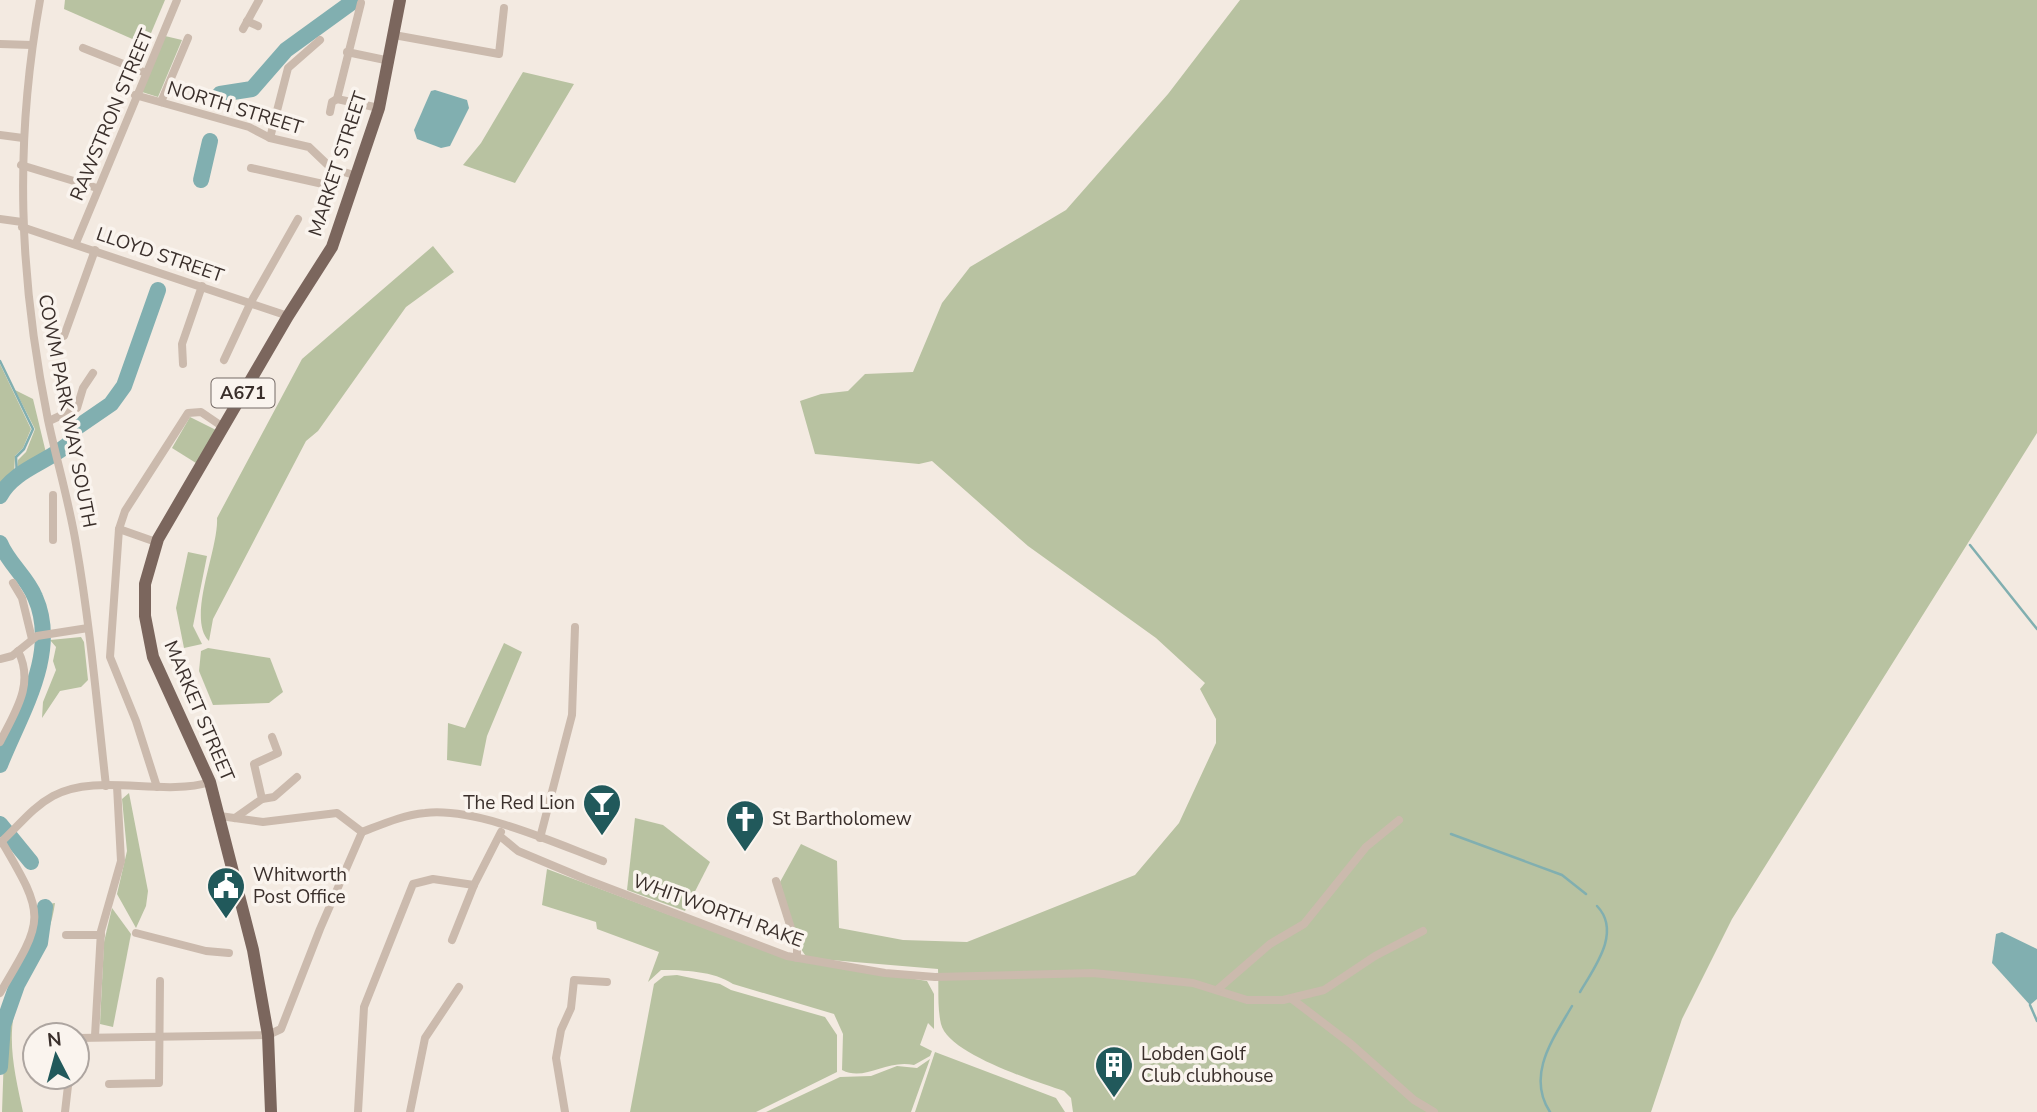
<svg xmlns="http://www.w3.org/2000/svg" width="2037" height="1112" font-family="'Nunito Sans',sans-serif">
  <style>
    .green { fill: #b8c2a1 }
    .water { fill: #81afb0 }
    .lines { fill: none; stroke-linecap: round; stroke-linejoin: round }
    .stream { stroke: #81afb0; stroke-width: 2.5 }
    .river { stroke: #81afb0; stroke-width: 16 }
    .minor { stroke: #cbbaad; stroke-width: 8 }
    .primary { stroke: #7b665d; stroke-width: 12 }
    .labels { text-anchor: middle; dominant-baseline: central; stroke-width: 7; stroke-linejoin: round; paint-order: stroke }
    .shield { fill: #faf4ee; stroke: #746a66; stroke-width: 2 }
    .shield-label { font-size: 18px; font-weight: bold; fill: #3a2f2b }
    .street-label { font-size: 19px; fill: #3a2f2b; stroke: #faf4ee }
    .poi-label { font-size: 19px; fill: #3a2f2b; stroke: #faf4ee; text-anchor: start }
  </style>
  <rect width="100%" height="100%" fill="#f3eae1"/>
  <g class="green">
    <polygon points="65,0 165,0 146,45 64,9"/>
    <path d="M1240 0H2037V433L1732 919 1682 1019 1651 1112H1073L1071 1098 1064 1091C1037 1082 948 1054 941 1024 937 1007 939 987 938 969L807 958 799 946 780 882 801 844 837 861 839 928 903 940 967 942 1135 875 1179 823 1216 743V719L1200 689 1205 683 1156 638 1028 546 932 461 919 464 815 454 800 401 821 394 848 391 865 374 913 372 942 303 970 267 1066 210 1168 94Z"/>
    <polygon points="165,36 182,40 158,97 142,92"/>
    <polygon points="523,72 574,84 515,183 463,165 481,143"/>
    <path d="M433 246 454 272 406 307 318 431 306 441 213 619 209 641C186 618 219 549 217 518L302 359Z"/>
    <polygon points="0,364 31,429 23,448 15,456 14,474 0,489"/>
    <polygon points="15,390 33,399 47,457 17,471 18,460 26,452 35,429"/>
    <polygon points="190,417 216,430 196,463 172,448"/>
    <polygon points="188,552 207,556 193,626 202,644 184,648 176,608"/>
    <polygon points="81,637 84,642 88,680 81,687 60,691 42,718 43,702 56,670 53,661 56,647 50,640"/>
    <polygon points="504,643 522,652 487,736 481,766 447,760 448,723 465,728"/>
    <polygon points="208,648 270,658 283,692 269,703 213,705 199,671 201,651"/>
    <polygon points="129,793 148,891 146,906 136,928 117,894 127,851 122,799"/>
    <polygon points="635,818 663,825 710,862 685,911 627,890"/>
    <path d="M547 869 782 957 927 981 934 994V1029L928 1023 920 1045 932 1051 930 1056 914 1065C886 1059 865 1082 842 1070L843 1034 834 1014 733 984C714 971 683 970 661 970L648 982 659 952 597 929 596 922 542 905Z"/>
    <path d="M55 903C49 944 34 958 20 994 4 1032 15 1074 23 1112H2L5 1026 18 988 41 946 48 904Z"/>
    <polygon points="112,908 131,934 113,1027 100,1024 104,942"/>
    <polygon points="677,975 720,984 731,990 825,1017 837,1035 837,1072 756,1112 630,1112 654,984 664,976"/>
    <polygon points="935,1052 1056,1098 1065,1112 915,1112"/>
    <polygon points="930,1059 911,1112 766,1112 840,1077 871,1076 897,1066 917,1068"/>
  </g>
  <g class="water">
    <polygon points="435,90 467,100 469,108 450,146 441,148 417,139 414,130 431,91"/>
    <polygon points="2002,932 2037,949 2037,999 2030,1005 1992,963 1996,934"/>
  </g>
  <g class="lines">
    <g class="stream">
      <polyline points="0,361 33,429 24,449 16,457 17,476"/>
      <polyline points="1970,545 2037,629"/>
      <polyline points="1451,834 1562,875 1586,894"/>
      <path d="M1580 992C1594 968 1622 932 1597 906"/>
      <polyline points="2030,1005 2037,1021"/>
      <path d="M1550 1112C1526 1075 1553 1039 1572 1006"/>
    </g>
    <g class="river">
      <polyline points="220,94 252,89 286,50 355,0"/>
      <polyline points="201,180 210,141"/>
      <path d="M0 496C14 469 50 462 72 441L71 434 76 428 111 404 124 386 158 290"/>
      <path d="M0 543C8 563 27 577 35 597 60 653 20 714 0 765"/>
      <polyline points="0,824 31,862"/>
      <polyline points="0,1067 3,1025 17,985 40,943 45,907"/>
    </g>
    <g class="minor">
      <path d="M40 0C14 144 19 277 48 420 57 462 69 502 76 544 90 624 97 705 106 786"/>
      <polyline points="247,21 258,26"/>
      <polyline points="243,29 259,0"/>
      <polyline points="394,35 499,54 504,8"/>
      <polyline points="0,44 32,45"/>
      <polyline points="83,48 146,73"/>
      <polyline points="347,52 390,61"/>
      <polyline points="135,95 249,127 270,138 309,147 331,168 357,176"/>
      <polyline points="337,99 379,108"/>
      <polyline points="161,102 188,38"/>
      <polyline points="330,112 332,102 337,99 361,3"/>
      <polyline points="0,135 23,138"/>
      <polyline points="270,138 288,68 320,40"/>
      <polyline points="21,165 97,188"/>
      <polyline points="251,168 323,184 336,171"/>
      <polyline points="0,219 22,222"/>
      <polyline points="22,227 288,316"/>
      <polyline points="76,243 177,0"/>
      <polyline points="64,336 95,250"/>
      <polyline points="224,360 251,302 298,219"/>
      <polyline points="183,364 182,344 202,286"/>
      <polyline points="49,421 77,408 83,388 93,373"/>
      <polyline points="53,495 53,540"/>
      <polyline points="119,529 156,542"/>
      <polyline points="13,583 22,598 32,639"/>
      <polyline points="0,659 12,656 37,636 88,628"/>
      <path d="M0 742C15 712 35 684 18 651"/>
      <polyline points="157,787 136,721 110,657 119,529 125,511 188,413 201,412 223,427"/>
      <polyline points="262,799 274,797 297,777"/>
      <polyline points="220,816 263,822 337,813 362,832"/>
      <polyline points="235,818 262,799 254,764 278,753 272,737"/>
      <path d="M362 832C383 824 403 815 425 813 476 807 555 843 603 861"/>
      <polyline points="501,837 518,851 585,879 787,956 885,973 935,977 1093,973 1193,983 1247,1000 1283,1000 1324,990 1375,956 1423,931"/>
      <polyline points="540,838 572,715 575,627"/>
      <path d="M0 843C18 827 31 808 53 796 97 772 162 797 210 782"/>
      <polyline points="776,881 797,947 797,958"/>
      <polyline points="136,933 206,951 229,953"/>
      <polyline points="66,935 101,935"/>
      <polyline points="452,940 474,885 501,832"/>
      <polyline points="1218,989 1270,944 1304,924 1366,847 1399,820"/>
      <path d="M0 993C45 918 46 917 2 842"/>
      <polyline points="1292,999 1351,1044 1414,1100 1434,1112"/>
      <polyline points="95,1036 101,931 121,861 117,786"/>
      <polyline points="77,1038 268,1035 281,1029 320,929 362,832"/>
      <polyline points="109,1084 159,1083 160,981"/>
      <polyline points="65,1112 69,1077"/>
      <polyline points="358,1112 364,1007 413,884 433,879 474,885"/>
      <polyline points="410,1112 425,1038 459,987"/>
      <polyline points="565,1112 556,1058 561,1030 571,1008 574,980 607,982"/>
    </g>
    <polyline class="primary" points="271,1112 268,1035 253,950 210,782 153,657 145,616 145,584 158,539 288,316 332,247 379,108 400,0"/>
  </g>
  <defs>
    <symbol id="bar-pin" viewBox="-11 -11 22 30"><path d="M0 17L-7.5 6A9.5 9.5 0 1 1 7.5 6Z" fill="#21595b" stroke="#faf4ee"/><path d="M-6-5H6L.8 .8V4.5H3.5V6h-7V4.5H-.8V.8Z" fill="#fff"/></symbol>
    <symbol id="church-pin" viewBox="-11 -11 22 30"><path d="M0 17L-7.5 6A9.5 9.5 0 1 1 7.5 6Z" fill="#21595b" stroke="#faf4ee"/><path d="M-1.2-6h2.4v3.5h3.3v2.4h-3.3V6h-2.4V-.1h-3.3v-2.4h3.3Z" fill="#fff"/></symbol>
    <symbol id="civic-pin" viewBox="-11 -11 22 30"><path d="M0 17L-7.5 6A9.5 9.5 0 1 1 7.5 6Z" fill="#21595b" stroke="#faf4ee"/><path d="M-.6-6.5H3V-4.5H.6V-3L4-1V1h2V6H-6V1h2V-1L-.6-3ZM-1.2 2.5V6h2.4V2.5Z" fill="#fff"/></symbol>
    <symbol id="building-pin" viewBox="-11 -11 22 30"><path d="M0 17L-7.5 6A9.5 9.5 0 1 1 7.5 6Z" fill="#21595b" stroke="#faf4ee"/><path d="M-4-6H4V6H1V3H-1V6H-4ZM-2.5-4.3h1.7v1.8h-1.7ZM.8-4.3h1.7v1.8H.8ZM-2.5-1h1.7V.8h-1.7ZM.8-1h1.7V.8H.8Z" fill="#fff"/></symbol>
  </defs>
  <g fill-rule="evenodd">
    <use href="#bar-pin" x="580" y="781" width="44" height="60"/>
    <use href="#church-pin" x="723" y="797" width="44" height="60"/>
    <use href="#civic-pin" x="204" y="864" width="44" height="60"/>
    <use href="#building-pin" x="1092" y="1043" width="44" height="60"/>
  </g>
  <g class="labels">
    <rect class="shield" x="211.5" y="378.5" width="63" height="29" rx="5"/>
    <g class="shield-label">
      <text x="243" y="393">A671</text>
    </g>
    <g class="street-label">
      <text transform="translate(235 108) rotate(17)">NORTH STREET</text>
      <text transform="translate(112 115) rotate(-67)">RAWSTRON STREET</text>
      <text transform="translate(338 164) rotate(-72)">MARKET STREET</text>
      <text transform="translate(160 255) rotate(19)">LLOYD STREET</text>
      <text transform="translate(67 411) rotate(79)">COWM PARK WAY SOUTH</text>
      <text transform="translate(199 711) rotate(67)">MARKET STREET</text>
      <text transform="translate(718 911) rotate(20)">WHITWORTH RAKE</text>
    </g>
    <g class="poi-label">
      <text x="575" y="803" text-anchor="end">The Red Lion</text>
      <text x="772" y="819">St Bartholomew</text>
      <text x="253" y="875">Whitworth<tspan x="253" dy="22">Post Office</tspan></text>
      <text x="1141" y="1054">Lobden Golf<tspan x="1141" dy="22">Club clubhouse</tspan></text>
    </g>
  </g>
  <g transform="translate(56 1056) rotate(354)"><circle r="33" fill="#faf4ee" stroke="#ada5a0" stroke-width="2"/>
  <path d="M0-5L12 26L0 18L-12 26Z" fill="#21595b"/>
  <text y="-10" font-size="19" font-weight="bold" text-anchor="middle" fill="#3a2f2b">N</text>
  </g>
</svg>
